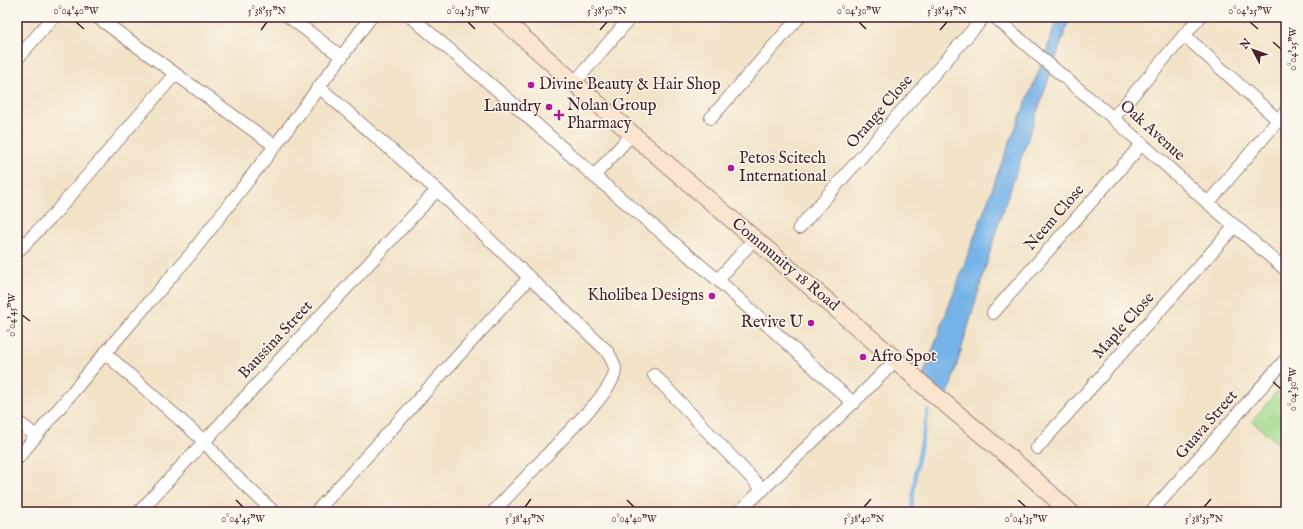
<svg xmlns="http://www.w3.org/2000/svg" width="1303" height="529" font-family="'IM FELL English',serif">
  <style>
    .green { fill: #9ed88b; stroke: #747c5b }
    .water { fill: #76b3e8; stroke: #60698a }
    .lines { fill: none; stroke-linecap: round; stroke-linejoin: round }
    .stream { stroke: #76b3e8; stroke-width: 3.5 }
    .minor-casing { stroke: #9e8179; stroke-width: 14 }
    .secondary-casing { stroke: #9e8179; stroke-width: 19 }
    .minor { stroke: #fff; stroke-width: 12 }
    .secondary { stroke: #fbe5cf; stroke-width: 17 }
    .ticks { fill: none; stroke: #4a1f2b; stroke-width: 1.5 }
    .poi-dot { fill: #b5179e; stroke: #fbf7ec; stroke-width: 1.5 }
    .labels { text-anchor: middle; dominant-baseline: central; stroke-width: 3; stroke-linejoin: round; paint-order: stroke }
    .poi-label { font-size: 16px; fill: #4a1f2b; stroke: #fbf7ec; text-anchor: start }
    .street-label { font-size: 16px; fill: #4a1f2b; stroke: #fbf7ec }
    .neatline { fill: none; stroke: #4a1f2b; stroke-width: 1.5 }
    .ticks-label { font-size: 10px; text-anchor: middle; fill: #4a1f2b }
  </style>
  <rect width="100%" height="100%" fill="#fbf7ec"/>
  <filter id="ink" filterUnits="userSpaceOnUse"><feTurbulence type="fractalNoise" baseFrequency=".025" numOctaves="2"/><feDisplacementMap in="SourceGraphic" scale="8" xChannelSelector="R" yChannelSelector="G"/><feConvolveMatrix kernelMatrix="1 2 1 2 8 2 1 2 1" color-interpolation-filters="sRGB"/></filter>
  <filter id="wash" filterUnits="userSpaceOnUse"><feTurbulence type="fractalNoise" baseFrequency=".012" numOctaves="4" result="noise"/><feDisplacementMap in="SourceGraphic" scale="16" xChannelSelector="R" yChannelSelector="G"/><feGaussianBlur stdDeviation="0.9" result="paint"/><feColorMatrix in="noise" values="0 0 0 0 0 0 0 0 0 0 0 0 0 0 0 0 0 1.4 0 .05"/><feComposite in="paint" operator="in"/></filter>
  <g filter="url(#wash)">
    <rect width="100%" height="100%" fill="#f2e3c7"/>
    <polygon class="green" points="1286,381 1286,450 1252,421"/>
    <polygon class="water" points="1057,17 1070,17 998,225 947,398 923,376 1005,154 1046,53"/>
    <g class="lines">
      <polyline class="stream" points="911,512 916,470 928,410"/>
    </g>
  </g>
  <g filter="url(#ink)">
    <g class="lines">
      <defs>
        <g id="minor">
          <polyline points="97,17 275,146"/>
          <polyline points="289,17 342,57"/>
          <polyline points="411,17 509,100 594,176 718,280 853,403"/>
          <polyline points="995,17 1039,56 1113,118 1208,203 1286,270"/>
          <polyline points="1184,35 1278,120"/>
          <polyline points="17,59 53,17"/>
          <polyline points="574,83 631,17"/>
          <path d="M319 87 437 190 607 351C610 357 614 362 615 369 615 380 602 396 595 404L493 512"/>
          <polyline points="711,118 799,17"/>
          <polyline points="1113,118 1200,17"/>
          <polyline points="594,176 632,134"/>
          <polyline points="1208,203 1286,111"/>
          <polyline points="799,228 984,17"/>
          <polyline points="17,252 56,212 175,74"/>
          <polyline points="718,280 754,239"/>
          <polyline points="993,313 1142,144"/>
          <polyline points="105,353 204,441 225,466 274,512"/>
          <polyline points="654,375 763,490"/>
          <polyline points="17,421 36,436"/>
          <polyline points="1037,448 1235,226"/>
          <polyline points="17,459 105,353 190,255 275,146 371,17"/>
          <polyline points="139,512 437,190"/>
          <polyline points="316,512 529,278"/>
          <polyline points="739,512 853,403 896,360"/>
          <polyline points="1151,512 1286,359"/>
        </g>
        <polyline id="secondary" points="500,17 632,134 896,360 923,385 1023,469 1070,512"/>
      </defs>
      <use href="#minor" class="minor-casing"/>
      <use href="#secondary" class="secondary-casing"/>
      <use href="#minor" class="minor"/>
      <use href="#secondary" class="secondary"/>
    </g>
  </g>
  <path class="ticks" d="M76 22 84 29M468 22 475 29M859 22 866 29M1250 22 1258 29M261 30 267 22M600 30 607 22M940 30 947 22M1273 42 1281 49M22 315 30 321M1273 382 1281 389M236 500 243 507M627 500 634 507M1018 500 1026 507M525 507 531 499M864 507 871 499M1204 507 1211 499"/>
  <g class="poi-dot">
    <circle cx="531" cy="85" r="4"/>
    <circle cx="549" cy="107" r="4"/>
    <path d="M557 109h4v4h4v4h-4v4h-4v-4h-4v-4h4z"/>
    <circle cx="731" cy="168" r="4"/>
    <circle cx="712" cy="296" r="4"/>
    <circle cx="811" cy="323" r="4"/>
    <circle cx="863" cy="357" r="4"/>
  </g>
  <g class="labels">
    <g class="poi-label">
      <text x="539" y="85">Divine Beauty &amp; Hair Shop</text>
      <text x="567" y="106">Nolan Group<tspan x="567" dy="18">Pharmacy</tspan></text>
      <text x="541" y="107" text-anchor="end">Laundry</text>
      <text x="739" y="159">Petos Scitech<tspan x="739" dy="18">International</tspan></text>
      <text x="704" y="296" text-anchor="end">Kholibea Designs</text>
      <text x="803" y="323" text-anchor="end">Revive U</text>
      <text x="871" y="357">Afro Spot</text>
    </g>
    <g class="street-label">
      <text transform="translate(880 112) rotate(-49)">Orange Close</text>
      <text transform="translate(1152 131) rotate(42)">Oak Avenue</text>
      <text transform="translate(1055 218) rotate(-49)">Neem Close</text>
      <text transform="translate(785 265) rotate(40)">Community 18 Road</text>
      <text transform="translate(1124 326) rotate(-48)">Maple Close</text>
      <text transform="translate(276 340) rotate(-47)">Baussina Street</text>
      <text transform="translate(1207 425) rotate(-49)">Guava Street</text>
    </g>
  </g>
  <rect width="1303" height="529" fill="none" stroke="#fbf7ec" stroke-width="44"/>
  <g transform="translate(1253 50) rotate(311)" stroke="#fbf7ec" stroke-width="3" paint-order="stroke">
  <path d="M0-3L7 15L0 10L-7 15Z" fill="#4a1f2b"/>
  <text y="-6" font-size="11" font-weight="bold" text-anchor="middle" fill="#4a1f2b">N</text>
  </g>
  <rect x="22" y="22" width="1259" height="485" class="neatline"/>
  <g class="ticks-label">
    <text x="76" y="14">0°04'40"W</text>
    <text x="267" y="14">5°38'55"N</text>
    <text x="468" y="14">0°04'35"W</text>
    <text x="607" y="14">5°38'50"N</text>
    <text x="859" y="14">0°04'30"W</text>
    <text x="947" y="14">5°38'45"N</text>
    <text x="1250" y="14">0°04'25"W</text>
    <text transform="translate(1292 49) rotate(-90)" y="4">0°04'25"W</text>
    <text transform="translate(11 315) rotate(-90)" y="4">0°04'45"W</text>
    <text transform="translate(1292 389) rotate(-90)" y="4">0°04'30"W</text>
    <text x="243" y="522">0°04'45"W</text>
    <text x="525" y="522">5°38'45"N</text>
    <text x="634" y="522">0°04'40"W</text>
    <text x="864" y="522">5°38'40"N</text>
    <text x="1026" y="522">0°04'35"W</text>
    <text x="1204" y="522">5°38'35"N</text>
  </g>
</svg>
